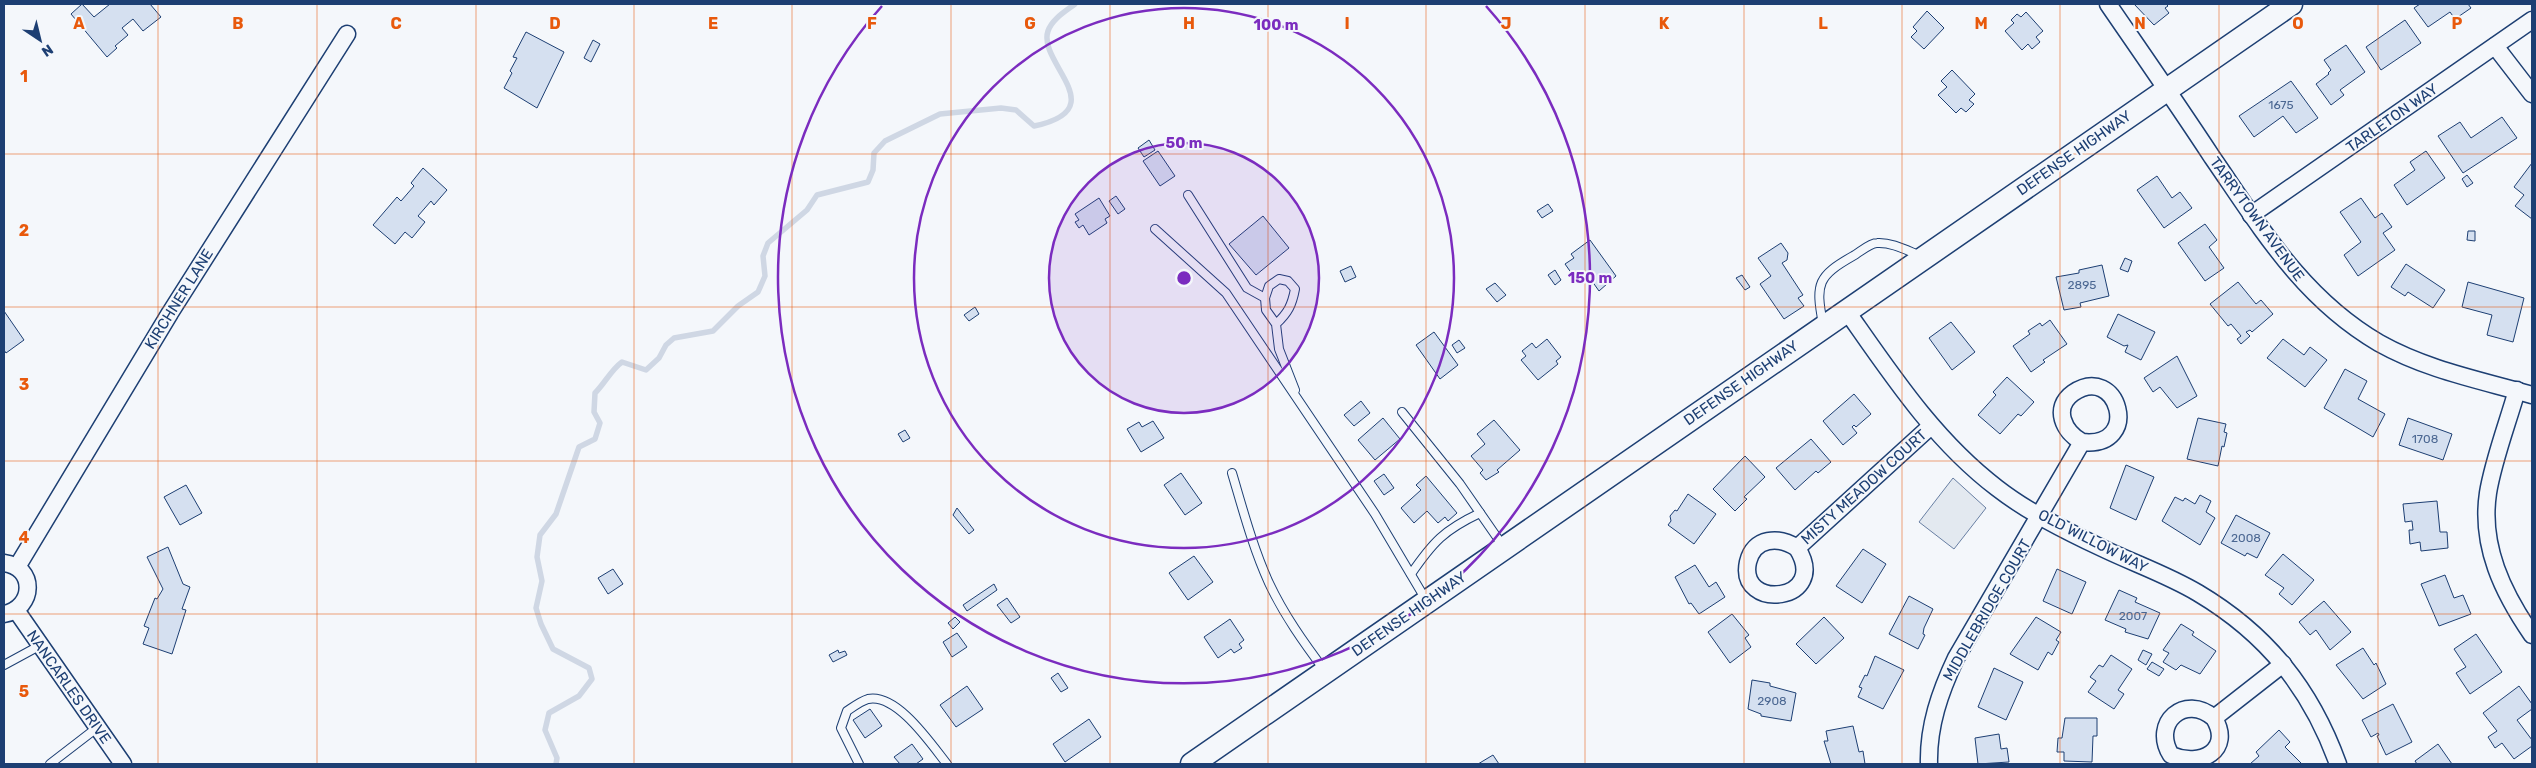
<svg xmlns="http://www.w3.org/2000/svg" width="2536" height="768" font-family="Rubik,sans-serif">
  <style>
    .green { fill: #e3e9f0; stroke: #687fa3 }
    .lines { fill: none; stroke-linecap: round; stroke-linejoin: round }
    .stream { stroke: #cfd7e4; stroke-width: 5.5 }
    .building { fill: #d5e0f0; stroke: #1d3f73 }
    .service-casing { stroke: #1d3f73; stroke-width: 10 }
    .minor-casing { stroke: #1d3f73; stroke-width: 19 }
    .secondary-casing { stroke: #1d3f73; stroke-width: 25 }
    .service { stroke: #f4f7fb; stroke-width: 8 }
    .minor { stroke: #f4f7fb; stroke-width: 16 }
    .secondary { stroke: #f4f7fb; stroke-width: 22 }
    .grid { fill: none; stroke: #e8590c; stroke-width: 1; stroke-opacity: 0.55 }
    .ring { fill: none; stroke: #7b2cbf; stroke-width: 2.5 }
    .labels { text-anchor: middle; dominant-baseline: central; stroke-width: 4; stroke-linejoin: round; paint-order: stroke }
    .number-label { font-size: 12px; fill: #4b6792 }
    .street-label { font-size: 15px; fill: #1d3f73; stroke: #f4f7fb }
    .grid-label { font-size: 16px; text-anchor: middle; font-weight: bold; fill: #e8590c; stroke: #f4f7fb; stroke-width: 4; stroke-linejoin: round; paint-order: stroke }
    .centre { fill: #7b2cbf; stroke: #f4f7fb; stroke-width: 2.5 }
    .ring-label { font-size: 15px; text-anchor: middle; font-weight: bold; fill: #7b2cbf; stroke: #f4f7fb; stroke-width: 4; stroke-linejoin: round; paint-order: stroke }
  </style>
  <rect width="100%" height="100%" fill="#f4f7fb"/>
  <polygon class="green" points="1953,478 1986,508 1954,549 1919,522"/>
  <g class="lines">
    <path class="stream" d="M556 764 557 758 545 730 549 713 579 696 592 679 589 668 553 649 541 624 536 608 542 581 537 557 540 535 556 514 579 447 595 439 600 423 594 412 595 393C605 383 611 370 622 362L646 370 659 358 666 345 674 338 713 331 738 306 758 292 765 276 763 256 768 243 807 210 817 195 868 182 873 170 874 153 885 141 940 114 1001 108 1016 110 1034 126C1115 109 1037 63 1048 31 1052 19 1066 11 1075 4"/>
  </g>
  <g class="building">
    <polygon points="82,4 94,17 110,4 150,4 161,17 143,31 133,19 122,28 128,35 115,46 117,48 107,57 71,14"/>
    <polygon points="2134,4 2166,4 2168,6 2165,8 2169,13 2154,25"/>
    <polygon points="2420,4 2468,4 2471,8 2455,19 2450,12 2428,27 2414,8"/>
    <polygon points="1927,11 1944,28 1924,49 1911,37 1917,31 1913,27"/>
    <polygon points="2026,12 2043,31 2036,37 2040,42 2032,49 2028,44 2022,50 2005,31 2014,23 2011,20 2017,14 2021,17"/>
    <polygon points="2405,20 2421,43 2381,70 2366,47"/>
    <polygon points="526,32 564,52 537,108 504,88 512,73 510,71 517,58 513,57"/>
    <polygon points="593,40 600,44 591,62 584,58"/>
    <polygon points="2346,45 2365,72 2340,90 2344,95 2331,105 2316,84 2329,74 2328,73 2331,70 2324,60"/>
    <polygon points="1952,70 1975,94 1969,100 1974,104 1966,112 1961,108 1956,113 1938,95 1947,87 1941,81"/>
    <polygon points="2291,81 2318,118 2296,133 2283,116 2254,137 2239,116"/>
    <polygon points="2502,117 2517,138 2463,173 2438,136 2460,122 2471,138"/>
    <polygon points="1149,140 1155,150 1144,157 1138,148"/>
    <polygon points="1158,151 1175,176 1160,186 1143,161"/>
    <polygon points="2426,151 2445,178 2407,205 2394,185 2415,170 2410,162"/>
    <polygon points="2532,163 2532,219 2515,206 2524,195 2514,187"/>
    <polygon points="423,168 447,190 434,205 431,201 418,216 425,222 412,238 405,232 395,244 373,225 397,197 401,201 414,186 411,183"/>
    <polygon points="2467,175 2473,183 2467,187 2462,179"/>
    <polygon points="2157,176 2172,198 2180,192 2192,208 2164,228 2137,190"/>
    <polygon points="1116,196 1125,209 1118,214 1109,201"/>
    <polygon points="1099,198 1110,216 1105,219 1107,223 1089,235 1083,225 1079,228 1075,222 1079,220 1075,214"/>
    <polygon points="2361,198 2375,218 2382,213 2392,227 2383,233 2395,250 2358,276 2344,255 2361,242 2340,212"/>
    <polygon points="1548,204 1553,211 1542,218 1537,211"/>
    <polygon points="1263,216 1289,248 1256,275 1229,244"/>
    <polygon points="2205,224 2217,240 2209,247 2224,268 2205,281 2178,243"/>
    <polygon points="2468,231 2475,231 2475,241 2467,240"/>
    <polygon points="1590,240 1616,276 1599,291 1587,274 1577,281 1565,264 1574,258 1571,254"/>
    <polygon points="1781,243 1788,253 1787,260 1782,263 1803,295 1798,298 1804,306 1784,319 1760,284 1771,276 1758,258"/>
    <polygon points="2125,258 2132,261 2128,272 2120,269"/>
    <polygon points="2406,264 2445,290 2433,308 2408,292 2405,296 2391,287"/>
    <polygon points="2102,265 2109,296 2080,303 2081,307 2064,310 2056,277 2079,273 2079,270"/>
    <polygon points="1351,266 1356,277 1345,282 1340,271"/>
    <polygon points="1555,270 1561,280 1555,285 1548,275"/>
    <polygon points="1742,275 1750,287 1745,290 1736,278"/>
    <polygon points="2238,282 2256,304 2261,300 2273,314 2252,332 2250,330 2246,332 2250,336 2241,344 2237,339 2241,336 2231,324 2228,326 2210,304"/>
    <polygon points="2468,282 2524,298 2513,342 2487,335 2492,315 2462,307"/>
    <polygon points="1495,283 1506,295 1497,302 1486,289"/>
    <polygon points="975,307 979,314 969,321 964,315"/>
    <polygon points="4,311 24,340 6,353 4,350"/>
    <polygon points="2118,314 2155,332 2141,360 2125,352 2128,345 2124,346 2107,337"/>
    <polygon points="2050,320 2067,344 2043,360 2045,362 2031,372 2013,346 2030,334 2028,331 2040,323 2042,326"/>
    <polygon points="1951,322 1975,352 1952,370 1929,338"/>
    <polygon points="1434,332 1458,365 1440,379 1416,345"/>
    <polygon points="1547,339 1561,357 1556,361 1558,364 1538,380 1521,360 1526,356 1522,351 1532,343 1536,348"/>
    <polygon points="2283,339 2304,355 2310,347 2327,360 2305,387 2267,358"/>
    <polygon points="1459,340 1465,348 1457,353 1452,345"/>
    <polygon points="2177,356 2197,396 2177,408 2160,387 2153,392 2144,378"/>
    <polygon points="2345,369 2367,381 2358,399 2385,414 2373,437 2324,408"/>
    <polygon points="2007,377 2034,402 2021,416 2018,414 2000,434 1978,415 1996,395 1993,392"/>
    <polygon points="1854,394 1871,414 1856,427 1854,425 1852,427 1857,433 1843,445 1823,421"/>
    <polygon points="1361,401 1370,413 1354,426 1344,415"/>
    <polygon points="1383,418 1400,439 1375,460 1358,440"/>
    <polygon points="2198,418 2226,424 2224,432 2227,433 2224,447 2222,446 2218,466 2187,459"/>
    <polygon points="2408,418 2452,434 2443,460 2399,445"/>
    <polygon points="1494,420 1520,450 1497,470 1499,472 1486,480 1480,473 1483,470 1471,456 1485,444 1477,434"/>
    <polygon points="1153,421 1164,438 1141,452 1127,429 1139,422 1142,427"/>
    <polygon points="905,430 910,438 903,442 898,434"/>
    <polygon points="1811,439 1831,462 1818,473 1816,471 1795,490 1776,468"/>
    <polygon points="1745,456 1765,477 1744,497 1747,499 1735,511 1713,489"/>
    <polygon points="2126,465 2154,477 2136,520 2110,508"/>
    <polygon points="1181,473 1202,503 1185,515 1164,485"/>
    <polygon points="1384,474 1394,488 1384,495 1374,481"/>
    <polygon points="1426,476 1457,513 1448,521 1445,517 1438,523 1427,511 1414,523 1401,508 1421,490 1416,485"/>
    <polygon points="186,485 202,513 180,525 164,497"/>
    <polygon points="1688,494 1716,514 1694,544 1668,525 1671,521 1670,516 1675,510 1677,511"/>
    <polygon points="2200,495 2211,501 2206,512 2215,518 2200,545 2162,521 2175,497 2183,501 2185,498 2195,504"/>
    <polygon points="2437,501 2440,532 2447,532 2448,548 2421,551 2420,542 2410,544 2409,530 2413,530 2412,521 2405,522 2403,504"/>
    <polygon points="957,508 974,530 969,534 953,515"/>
    <polygon points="2236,515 2270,533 2257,558 2247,553 2245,556 2221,543"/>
    <polygon points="168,547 183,584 190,587 182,609 186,610 172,654 143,644 149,628 144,626 155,598 157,599 163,589 147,557"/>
    <polygon points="1863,549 1886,564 1862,603 1836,586"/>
    <polygon points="2283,554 2314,580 2292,605 2279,594 2284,588 2265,575"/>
    <polygon points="1194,556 1213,582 1188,600 1169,573"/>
    <polygon points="1695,565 1709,587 1716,582 1725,597 1699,614 1691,603 1689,604 1675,577"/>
    <polygon points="613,569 623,584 608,594 598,578"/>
    <polygon points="2057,569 2086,582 2072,614 2043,601"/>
    <polygon points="2445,575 2454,598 2463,595 2471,614 2439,626 2421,584"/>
    <polygon points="994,584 997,590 967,611 963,605"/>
    <polygon points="2119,590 2137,598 2135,602 2160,613 2148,639 2125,632 2126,629 2105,620"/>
    <polygon points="1909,596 1933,609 1924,628 1923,634 1925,635 1918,649 1889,634"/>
    <polygon points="1007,598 1020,617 1011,623 997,605"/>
    <polygon points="2324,601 2351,632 2330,650 2316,630 2310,635 2299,622"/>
    <polygon points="1732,614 1749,635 1745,638 1751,647 1730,663 1708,632"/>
    <polygon points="955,617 960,622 953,629 948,623"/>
    <polygon points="1824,617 1844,638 1816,664 1796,644"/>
    <polygon points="2036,617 2061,632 2056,640 2059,642 2052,655 2048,652 2038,670 2010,654"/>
    <polygon points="1230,619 1244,640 1239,644 1242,648 1234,653 1231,649 1218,658 1204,637"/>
    <polygon points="2181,624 2194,632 2192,635 2216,651 2200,674 2181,665 2176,670 2163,662 2169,653 2163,650"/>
    <polygon points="957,633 967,647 952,657 943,642"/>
    <polygon points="2476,634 2502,672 2470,694 2456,673 2466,667 2454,649"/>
    <polygon points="2363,648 2374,665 2376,663 2386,684 2363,699 2336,665"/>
    <polygon points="838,650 839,653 845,651 847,655 833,662 829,655"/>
    <polygon points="2143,650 2152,654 2146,665 2138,660"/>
    <polygon points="2111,655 2132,669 2118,690 2124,694 2114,709 2088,692 2096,681 2090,677 2099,665 2103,667"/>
    <polygon points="1875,656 1904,670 1883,709 1858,697 1862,688 1859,687 1865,675 1867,676"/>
    <polygon points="2152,662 2164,669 2159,676 2147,669"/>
    <polygon points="1994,668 2023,682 2006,720 1978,707"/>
    <polygon points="1058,673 1068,688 1061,692 1051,678"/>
    <polygon points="1752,680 1770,683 1770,686 1796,693 1791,721 1761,716 1761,714 1748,709"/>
    <polygon points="967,686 983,709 956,727 940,705"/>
    <polygon points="2519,686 2532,704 2532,709 2517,720 2532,740 2532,746 2514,759 2502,743 2495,748 2488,737 2497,731 2483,713"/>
    <polygon points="2393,704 2412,742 2386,755 2377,736 2379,735 2378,733 2371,737 2362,720"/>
    <polygon points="870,709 882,726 865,738 853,720"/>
    <polygon points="2065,718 2097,718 2097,736 2093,736 2092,762 2064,761 2064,752 2057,752 2058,738 2062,738"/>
    <polygon points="1089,719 1101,737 1065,762 1053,744"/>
    <polygon points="1853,726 1859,752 1863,751 1865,764 1831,764 1824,741 1828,741 1826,731"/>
    <polygon points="2279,730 2290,742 2285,747 2302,764 2250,764 2259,756 2256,752"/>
    <polygon points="1999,734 2001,749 2007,748 2009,762 1978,764 1975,738"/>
    <polygon points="912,744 923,759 916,764 900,764 894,757"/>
    <polygon points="2438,744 2452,764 2417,764 2415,761"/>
    <polygon points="1493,755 1499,764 1478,764"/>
  </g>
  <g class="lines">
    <defs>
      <g id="service">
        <polyline points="1188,195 1247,288 1265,298"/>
        <polyline points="1155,229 1226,293 1375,514 1426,600"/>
        <path d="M1276 324C1288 313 1292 305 1295 289L1288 281 1279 279 1269 286 1265 298 1266 310 1276 324 1279 349 1295 390"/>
        <path d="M1823 324C1815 283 1818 276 1853 256 1860 252 1870 243 1877 243 1892 242 1908 251 1921 256"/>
        <polyline points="1402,412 1460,484 1503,546"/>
        <path d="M1232 473C1243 510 1253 548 1269 583 1284 615 1304 643 1325 671"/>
        <path d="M1411 574C1433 542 1444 530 1480 513"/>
        <polyline points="4,665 39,646"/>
        <polyline points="50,764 98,727"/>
        <path d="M859 764 841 728 847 711C853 707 861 701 868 699 897 693 931 744 947 764"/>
      </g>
      <g id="minor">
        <path d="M2108 4C2143 55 2178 105 2212 157 2261 228 2302 298 2379 343 2427 370 2480 380 2532 395"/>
        <polyline points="2495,46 2532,94"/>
        <polyline points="2251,215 2532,20"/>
        <path d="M1846 310C1891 374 1934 440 1997 488 2028 512 2066 531 2102 548 2133 563 2168 575 2198 593 2267 634 2311 689 2338 764"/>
        <path d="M2517 390C2508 422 2493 461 2488 493 2480 546 2503 593 2532 635"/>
        <path d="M1797 548C1831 602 1737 612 1748 562 1754 537 1779 536 1797 548L1931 426"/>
        <path d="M4 563C36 567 35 608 4 614"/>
        <polyline points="17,567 170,313 347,34"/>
        <polyline points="16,610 123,764"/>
        <path d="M2214 718C2233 750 2201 768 2171 755 2151 723 2185 693 2214 718L2283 664"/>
        <path d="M1929 764C1928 726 1940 692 1956 658L2082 442C2143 449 2118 362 2073 393 2052 408 2064 432 2082 442"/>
      </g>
      <polyline id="secondary" points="1192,764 2291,4"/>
    </defs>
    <use href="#service" class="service-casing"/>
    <use href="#minor" class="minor-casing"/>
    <use href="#secondary" class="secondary-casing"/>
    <use href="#service" class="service"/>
    <use href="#minor" class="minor"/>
    <use href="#secondary" class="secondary"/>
  </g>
  <path class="grid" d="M158 4V764M317 4V764M476 4V764M634 4V764M792 4V764M951 4V764M1110 4V764M1268 4V764M1426 4V764M1585 4V764M1744 4V764M1902 4V764M2060 4V764M2219 4V764M2378 4V764M4 154H2532M4 307H2532M4 461H2532M4 614H2532"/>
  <circle cx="1184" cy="278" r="135" fill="#7b2cbf" fill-opacity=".12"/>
  <g class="ring">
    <circle cx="1184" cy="278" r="135"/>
    <circle cx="1184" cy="278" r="270"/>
    <path d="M1486 6A406 406 0 1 1 882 6"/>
  </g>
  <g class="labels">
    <g class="number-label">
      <text x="2281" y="105">1675</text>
      <text x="2082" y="285">2895</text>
      <text x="2425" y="439">1708</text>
      <text x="2246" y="538">2008</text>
      <text x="2133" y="616">2007</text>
      <text x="1772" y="701">2908</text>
    </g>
    <g class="street-label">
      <text transform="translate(2392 118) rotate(-35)">TARLETON WAY</text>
      <text transform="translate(2074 153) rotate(-35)">DEFENSE HIGHWAY</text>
      <text transform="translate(2257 219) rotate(54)">TARRYTOWN AVENUE</text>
      <text transform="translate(179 299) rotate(-58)">KIRCHNER LANE</text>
      <text transform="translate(1741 383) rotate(-35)">DEFENSE HIGHWAY</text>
      <text transform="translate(1864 487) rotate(-42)">MISTY MEADOW COURT</text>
      <text transform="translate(2093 541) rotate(27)">OLD WILLOW WAY</text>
      <text transform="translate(1987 610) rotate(-60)">MIDDLEBRIDGE COURT</text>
      <text transform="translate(1409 614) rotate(-35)">DEFENSE HIGHWAY</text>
      <text transform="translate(69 687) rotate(55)">NANCARLES DRIVE</text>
    </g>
  </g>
  <g class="grid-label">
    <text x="79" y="29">A</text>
    <text x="238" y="29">B</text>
    <text x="396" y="29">C</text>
    <text x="555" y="29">D</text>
    <text x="713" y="29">E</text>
    <text x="872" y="29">F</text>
    <text x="1030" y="29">G</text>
    <text x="1189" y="29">H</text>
    <text x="1347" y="29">I</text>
    <text x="1506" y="29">J</text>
    <text x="1664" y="29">K</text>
    <text x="1823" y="29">L</text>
    <text x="1981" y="29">M</text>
    <text x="2140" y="29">N</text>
    <text x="2298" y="29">O</text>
    <text x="2457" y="29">P</text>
    <text x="24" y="82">1</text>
    <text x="24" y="236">2</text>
    <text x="24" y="390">3</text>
    <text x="24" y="543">4</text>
    <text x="24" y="697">5</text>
  </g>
  <circle cx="1184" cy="278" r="8" class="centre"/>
  <g class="ring-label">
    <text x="1276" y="30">100 m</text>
    <text x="1184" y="148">50 m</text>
    <text x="1590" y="283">150 m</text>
  </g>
  <rect width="2536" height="768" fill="none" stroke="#1d3f73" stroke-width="10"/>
  <g transform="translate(40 40) rotate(145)" stroke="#f4f7fb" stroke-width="4" paint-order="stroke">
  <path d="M0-4L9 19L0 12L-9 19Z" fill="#1d3f73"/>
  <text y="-8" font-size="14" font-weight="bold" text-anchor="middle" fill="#1d3f73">N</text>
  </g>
</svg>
